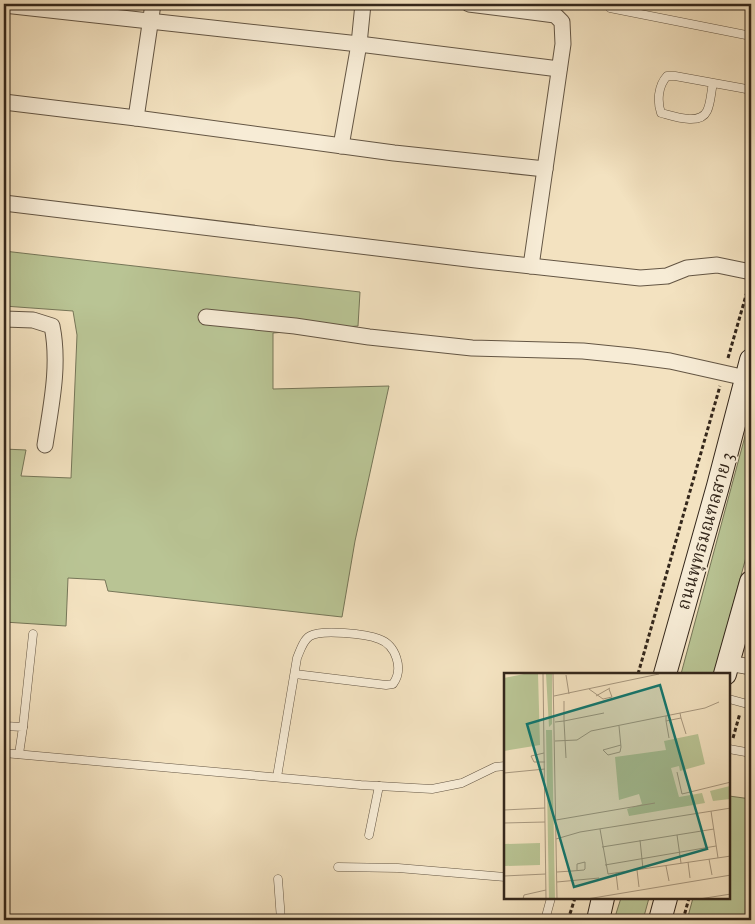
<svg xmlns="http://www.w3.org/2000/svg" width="755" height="924" font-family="'IM FELL Great Primer','Noto Serif Thai',serif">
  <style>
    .green { fill: #b9c494; stroke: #767658 }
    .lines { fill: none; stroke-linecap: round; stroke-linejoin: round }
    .lane-casing { stroke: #645644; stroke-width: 9 }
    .street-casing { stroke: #645644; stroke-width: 17 }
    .secondary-casing { stroke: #34271b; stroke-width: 24 }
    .path { stroke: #34271b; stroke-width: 3; stroke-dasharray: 4 2.5; stroke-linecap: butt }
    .lane { stroke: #f7ecd6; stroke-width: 8 }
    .street { stroke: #f7ecd6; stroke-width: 15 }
    .secondary { stroke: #f7ecd6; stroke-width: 22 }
    .labels { text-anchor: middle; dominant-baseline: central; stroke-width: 4; stroke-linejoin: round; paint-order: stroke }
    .street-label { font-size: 18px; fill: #34271b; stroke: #f7ecd6 }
    .inset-road { fill: none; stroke: #a7977e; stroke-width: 1 }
    .view { fill: #0f766e; fill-opacity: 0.15; stroke: #0f766e; stroke-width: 2.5 }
    .inset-edge { fill: none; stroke: #34271b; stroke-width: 2.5 }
  </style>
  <rect width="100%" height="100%" fill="#f3e2c0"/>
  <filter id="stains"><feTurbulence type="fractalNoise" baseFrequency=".004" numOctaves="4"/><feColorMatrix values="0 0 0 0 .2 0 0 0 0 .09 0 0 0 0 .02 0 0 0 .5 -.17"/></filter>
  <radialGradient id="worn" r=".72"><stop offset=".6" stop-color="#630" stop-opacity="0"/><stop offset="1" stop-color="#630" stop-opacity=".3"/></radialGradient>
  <g class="green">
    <polygon points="4,251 360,292 358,326 273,333 273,389 389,386 355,541 342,617 108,591 105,580 68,578 66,626 4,622 4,449 26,450 21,476 71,478 77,335 73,311 4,306"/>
    <polygon points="751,414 751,539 714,674 681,674"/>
    <polygon points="729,796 751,799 751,920 687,920 693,898 729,898"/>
    <polygon points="621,898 649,898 643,920 614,920"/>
  </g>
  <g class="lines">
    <defs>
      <g id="lane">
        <polyline points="610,8 751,36"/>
        <path d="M713 83C711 91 711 103 707 111 700 126 673 116 661 113 657 101 658 86 667 76H675L741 88 751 90"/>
        <polyline points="729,699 751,705"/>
        <polyline points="4,726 23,727 19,754"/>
        <polyline points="23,727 33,634"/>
        <polyline points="729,749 751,753"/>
        <polyline points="4,753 361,785 432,789 462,783 495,767 505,766"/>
        <path d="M277 777 297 658C300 651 303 640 310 636 322 629 367 634 379 639 396 645 404 669 393 684L386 685 295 674"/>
        <polyline points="369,835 379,786"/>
        <polyline points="338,867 398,868 505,877"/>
        <polyline points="278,879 281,920"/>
        <polyline points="545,920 551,898"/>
      </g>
      <g id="street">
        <polyline points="469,4 555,15 562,22 563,44 531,266"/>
        <polyline points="4,5 359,44 559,69"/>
        <polyline points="4,102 136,118 394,153 545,169"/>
        <polyline points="136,118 153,4"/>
        <polyline points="341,146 359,44 363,4"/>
        <polyline points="4,203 476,260 640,278 667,276 687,268 717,265 751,272"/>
        <polyline points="206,317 295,326 369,337 472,348 583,351 632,356 670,361 746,378"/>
        <path d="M4 319 33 320 52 326C60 365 51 406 45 445"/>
        <polyline points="728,663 751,667"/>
      </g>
      <g id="secondary">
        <polyline points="665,674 718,486 751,360"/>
        <polyline points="725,674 751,582"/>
        <polyline points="598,920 603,898"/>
        <polyline points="660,920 666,898"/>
      </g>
    </defs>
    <use href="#lane" class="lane-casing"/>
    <use href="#street" class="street-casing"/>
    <use href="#secondary" class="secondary-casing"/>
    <g class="path">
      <polyline points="728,358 749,285"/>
      <polyline points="638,674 720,386"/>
      <polyline points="733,738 740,713"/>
      <polyline points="568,920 575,898"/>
      <polyline points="683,920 689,898"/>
    </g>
    <use href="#lane" class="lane"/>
    <use href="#street" class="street"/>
    <use href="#secondary" class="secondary"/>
  </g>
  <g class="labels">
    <g class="street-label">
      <text transform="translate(705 531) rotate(-74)">ถนนพุทธมณฑลสาย 3</text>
    </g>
  </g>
  <g transform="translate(504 673)">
    <rect width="226" height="226" fill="#f3e2c0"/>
    <path d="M20 1H34L36 72 0 78V5ZM42 1H48V51L45 54ZM42 57H48L51 226H45ZM194 61 201 91 176 98 175 93 167 95 175 124 198 120 201 130 125 143 123 136 138 131 135 121 115 127 111 84 162 77 160 68ZM226 113V126L209 128 206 118ZM36 170V192L0 193V171Z" fill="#b9c494"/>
    <path class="inset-road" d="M39 1 42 226M49 1 53 226M62 2 65 21M85 16 99 26 108 24 105 16M50 23 155 1M92 23 106 15M162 43V48L177 45 176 40M177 45 182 61M162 48 165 65M51 49 60 48V28M115 53 117 74 116 79 104 82 99 77 117 72M51 68 73 67 87 58 201 35 215 29M40 80 27 83 30 89H41M62 85 60 48 100 40M173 99 178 121 227 109M0 100 41 96M0 137 41 135M207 138 214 185M52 147 151 130M0 150 41 149M96 156 104 201 227 183M173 162 177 190M52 166 76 159 227 135M136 167 139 196M98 174 210 156M205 186 208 202M184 189 186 205M101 192 212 173M162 193 165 208M133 197 135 214M53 199 68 198 80 197 81 196V189L73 191V197M112 200 114 217M0 203 42 201M53 209 95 205M19 226 20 222 42 217M83 226 227 202M195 226 227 221"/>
    <path class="view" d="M156 12 203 176 70 214 23 51Z"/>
    <rect width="226" height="226" class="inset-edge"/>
  </g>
  <rect width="755" height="924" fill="none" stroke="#f3e2c0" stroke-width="20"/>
  <rect x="5" y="5" width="745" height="914" fill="none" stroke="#34271b" stroke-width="2.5"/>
  <rect x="10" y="10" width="735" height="904" fill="none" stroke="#34271b"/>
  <rect width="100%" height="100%" filter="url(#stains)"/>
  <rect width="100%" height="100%" fill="url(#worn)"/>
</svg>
